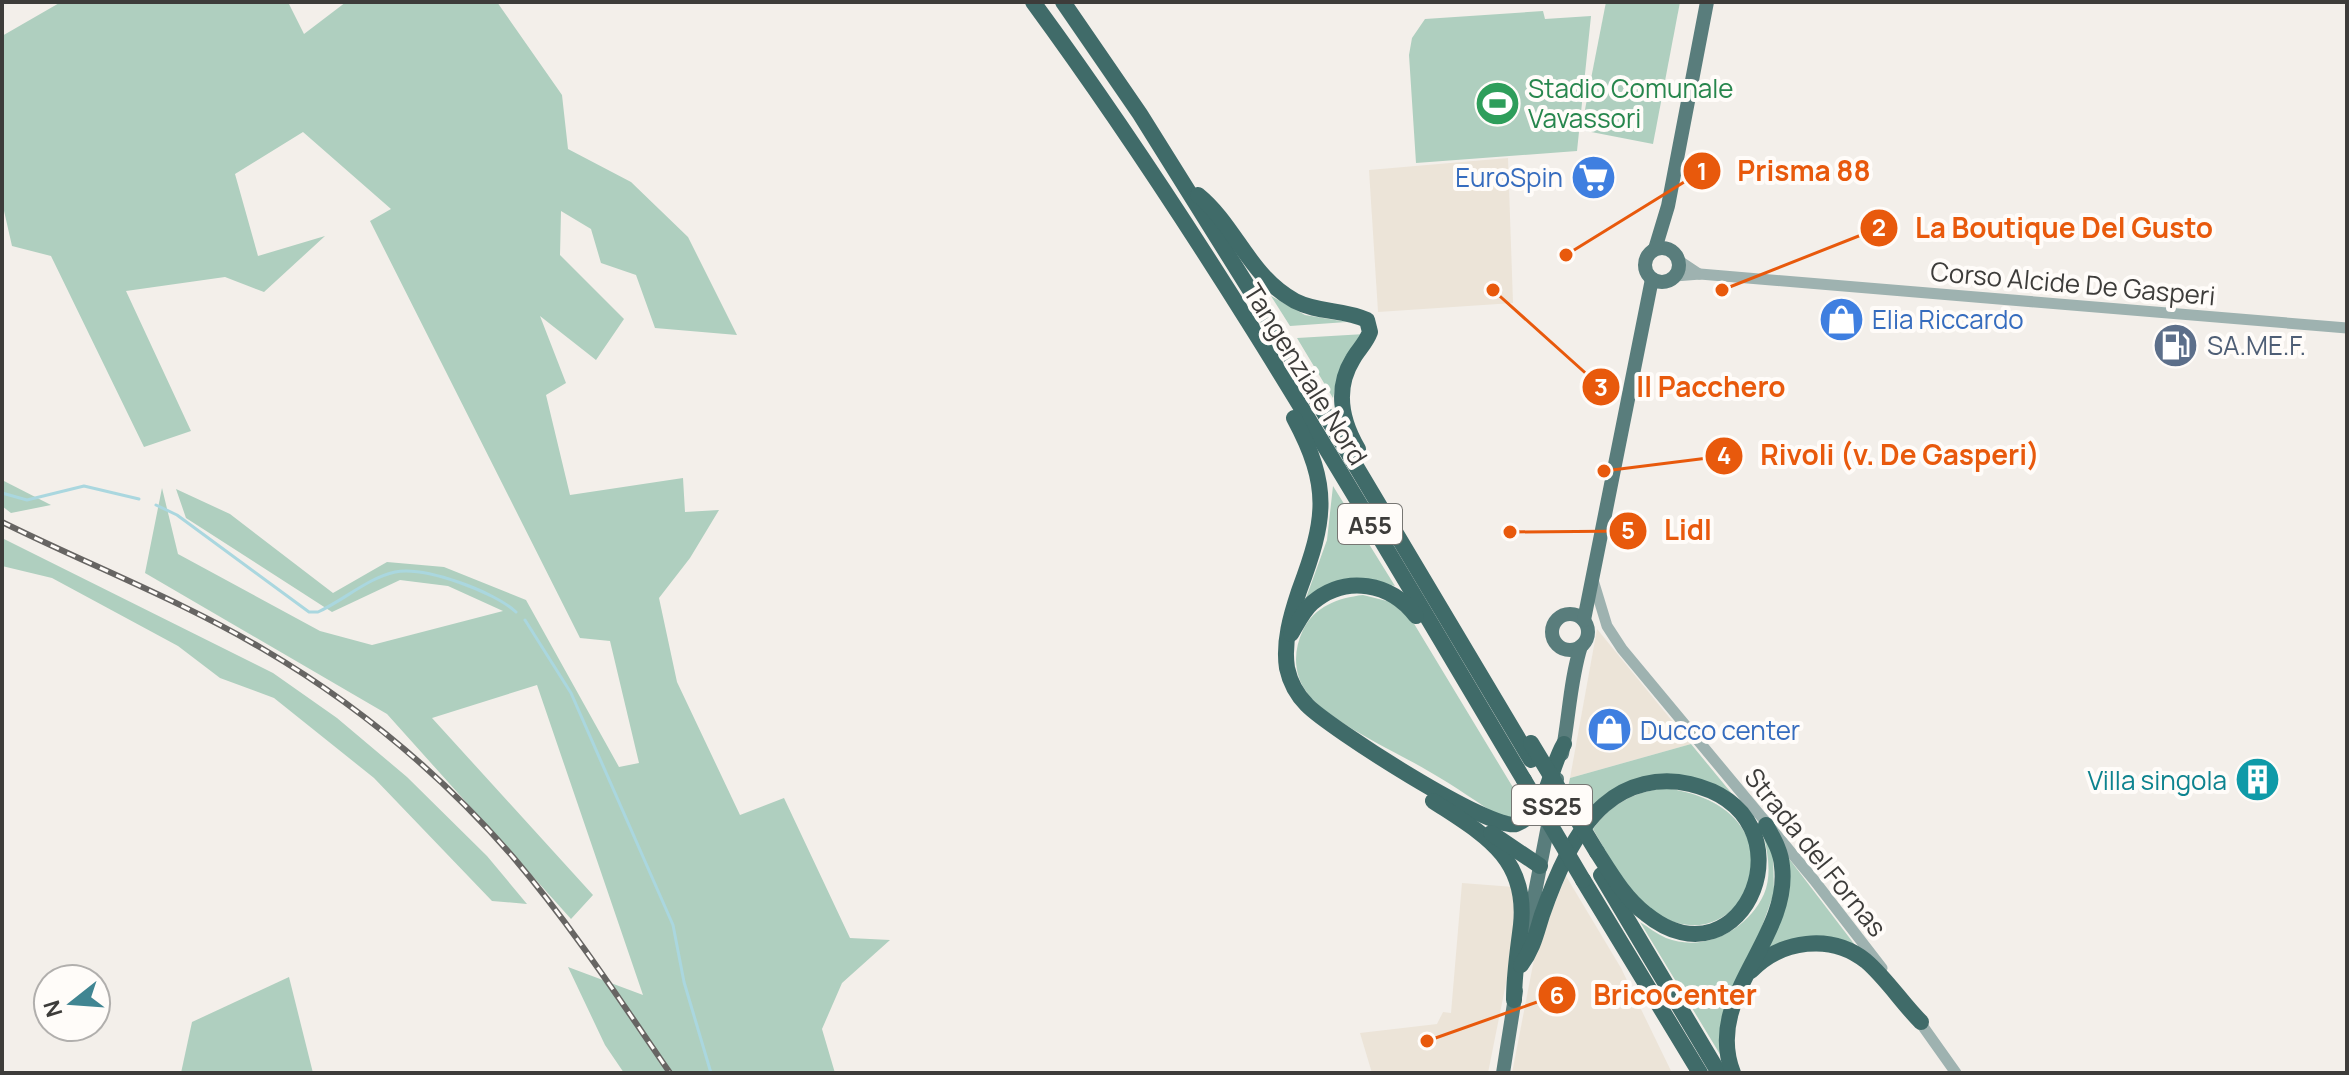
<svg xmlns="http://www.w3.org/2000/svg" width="2349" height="1075" font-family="Manrope,sans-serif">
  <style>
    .built { fill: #ece4d8 }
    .green { fill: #afcfbf }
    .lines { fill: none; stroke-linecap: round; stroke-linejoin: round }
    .stream { stroke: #aad7df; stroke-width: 3 }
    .tertiary { stroke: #9eb2b0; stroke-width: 11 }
    .primary { stroke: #597d7c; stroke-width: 14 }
    .motorway { stroke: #406b69; stroke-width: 16 }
    .rail-casing { stroke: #676563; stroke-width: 6 }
    .rail { stroke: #fffcf9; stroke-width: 3; stroke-dasharray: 9; stroke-linecap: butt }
    .motorway-bridge { stroke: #406b69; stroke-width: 16 }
    .labels { text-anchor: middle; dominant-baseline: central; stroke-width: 8; stroke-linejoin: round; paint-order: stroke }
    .shield { fill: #fffcf9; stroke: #777673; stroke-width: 2 }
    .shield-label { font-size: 24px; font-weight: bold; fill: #3d3c3a }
    .leisure-label { font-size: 26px; fill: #27864d; stroke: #fffcf9; text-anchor: start }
    .shop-label { font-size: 26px; fill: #366cbe; stroke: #fffcf9; text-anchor: start }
    .street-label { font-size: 26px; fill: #3d3c3a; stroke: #fffcf9 }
    .service-label { font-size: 26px; fill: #4e5e75; stroke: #fffcf9; text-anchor: start }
    .culture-label { font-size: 26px; fill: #0d838f; stroke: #fffcf9; text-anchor: end }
    .leader { fill: none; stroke: #e8590c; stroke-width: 3 }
    .callout-dot { fill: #e8590c; stroke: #fffcf9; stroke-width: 3 }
    .mark-label { font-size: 24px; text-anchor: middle; font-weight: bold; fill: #fff }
    .callout-label { font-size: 28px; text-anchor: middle; font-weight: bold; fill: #e8590c; stroke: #fffcf9; stroke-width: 8; stroke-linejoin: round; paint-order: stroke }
  </style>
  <rect width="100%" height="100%" fill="#f3efea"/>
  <g class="built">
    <polygon points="1508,158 1513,303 1378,312 1369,170"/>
    <polygon points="1597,629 1691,744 1570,778"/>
    <polygon points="1566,876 1621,968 1672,1073 1512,1073 1536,949"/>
    <polygon points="1462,883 1514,887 1513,948 1488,1073 1372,1073 1360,1033 1437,1024 1443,1012 1451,1013"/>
  </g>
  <g class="green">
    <polygon points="61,2 288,2 304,34 346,2 497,2 562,95 568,149 631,182 688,237 737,335 655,328 636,275 601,263 591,229 561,211 560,255 624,319 596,360 540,316 566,383 546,395 570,495 683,478 685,512 719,510 690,558 659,598 677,682 740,815 784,798 850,938 890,940 842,983 822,1029 835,1073 624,1073 605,1045 568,967 643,995 537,685 432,718 593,895 571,919 387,714 145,573 162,488 178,554 320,631 372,645 503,611 448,586 400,580 332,612 186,518 176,489 230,514 333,593 387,562 444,567 526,600 619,767 639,763 610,641 580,638 370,221 391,209 303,132 235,174 258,256 325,236 264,292 225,277 126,291 191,431 144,447 51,256 12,246 2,202 2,36"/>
    <polygon points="1606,2 1680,2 1653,144 1581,130"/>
    <polygon points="1543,11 1545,19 1591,16 1577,151 1416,163 1409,55 1412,38 1425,19"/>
    <polygon points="1271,296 1305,315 1347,322 1290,326"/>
    <polygon points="1365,334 1339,371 1333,398 1297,338"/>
    <polygon points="2,480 51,505 11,513 2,506"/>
    <path d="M1333 486 1395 586C1366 577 1333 584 1306 598L1327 540Z"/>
    <polygon points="2,538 273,673 337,718 407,777 487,856 527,904 492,901 374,778 274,698 220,678 178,646 52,578 2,566"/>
    <path d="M1363 595 1391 602 1413 622 1523 804 1510 817 1502 818C1478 803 1455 786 1430 772 1398 752 1322 720 1304 688 1293 670 1294 649 1303 630 1315 606 1338 598 1363 595Z"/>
    <path d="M1691 744 1733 795C1681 763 1625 768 1584 814L1568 787 1570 778Z"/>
    <path d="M1664 788C1824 808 1736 991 1639 900 1620 882 1607 852 1593 829 1612 803 1633 793 1664 788Z"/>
    <path d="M1763 833 1773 852 1774 893 1721 1040V1056L1640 922C1648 927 1657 934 1666 938 1704 953 1748 930 1764 894 1772 875 1768 853 1763 833Z"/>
    <polygon points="1787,856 1858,949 1763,953 1789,893"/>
    <polygon points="289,977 313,1073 181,1073 192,1022"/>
  </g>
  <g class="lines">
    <g class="stream">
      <polyline points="2,493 27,500 84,486 139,499"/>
      <path d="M156 505 177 515 309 612H318C344 600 368 578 395 572 425 566 495 592 516 612"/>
      <polyline points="525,620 571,693 673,925 684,982 711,1073"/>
    </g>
    <g class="tertiary">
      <polyline points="1678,260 1699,274"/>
      <polyline points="1675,276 1700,274 2347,328"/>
      <polyline points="1593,580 1607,626 1622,649 1814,880 1882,968"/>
      <polyline points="1917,1018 1956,1073"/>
    </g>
    <g class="primary">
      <circle cx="1662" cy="265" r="17"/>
      <polyline points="1655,249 1668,206 1707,2"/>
      <circle cx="1570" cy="632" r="18"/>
      <polyline points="1584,620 1652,279"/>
      <path d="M1562 754C1569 719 1570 680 1581 646"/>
      <polyline points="1526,939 1557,779"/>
      <polyline points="1503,1073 1516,991"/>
    </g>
    <g class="motorway">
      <path d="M1033 2C1214 249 1367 517 1524 780"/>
      <polyline points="1063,2 1140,114 1270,322 1531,760"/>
      <path d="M1198 195C1236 226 1249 276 1295 301 1318 313 1344 309 1367 320L1370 332C1366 343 1358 350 1353 359 1335 388 1341 420 1358 449"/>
      <path d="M1294 418C1331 487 1326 519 1299 591 1291 615 1283 642 1287 668 1290 682 1297 695 1307 705 1328 727 1493 833 1516 824 1549 811 1548 771 1564 744"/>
      <path d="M1291 634C1297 624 1303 611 1312 603 1346 574 1391 583 1416 616"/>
      <path d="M1433 801C1483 834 1528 857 1521 925 1518 950 1514 974 1514 1000"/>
      <polyline points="1491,833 1540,866"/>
      <polyline points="1601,875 1719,1073"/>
      <polyline points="1583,880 1700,1073"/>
      <path d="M1521 965C1533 949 1536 934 1542 915 1555 878 1574 831 1604 805 1628 784 1659 777 1690 784 1819 814 1744 993 1646 914 1625 898 1611 874 1597 852"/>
      <path d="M1751 971C1781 940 1831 933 1866 961 1886 978 1902 1003 1921 1022"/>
      <path d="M1733 1073C1703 997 1791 939 1782 866 1781 851 1773 838 1766 825"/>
    </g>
    <defs>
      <path id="rail" d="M2 522C89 565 180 600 263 649 357 704 442 775 513 857 571 925 620 1000 670 1073"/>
    </defs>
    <use href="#rail" class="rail-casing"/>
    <use href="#rail" class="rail"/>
    <g class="motorway-bridge">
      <polyline points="1531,743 1597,852"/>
      <polyline points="1524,780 1583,880"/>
    </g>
  </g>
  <defs>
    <symbol id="stadium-disc" viewBox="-11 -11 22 22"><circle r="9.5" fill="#2e9e5b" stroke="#fffcf9"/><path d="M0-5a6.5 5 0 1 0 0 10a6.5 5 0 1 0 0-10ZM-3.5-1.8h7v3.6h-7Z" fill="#fff"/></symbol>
    <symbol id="supermarket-disc" viewBox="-11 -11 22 22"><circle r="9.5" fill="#3f7fe0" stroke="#fffcf9"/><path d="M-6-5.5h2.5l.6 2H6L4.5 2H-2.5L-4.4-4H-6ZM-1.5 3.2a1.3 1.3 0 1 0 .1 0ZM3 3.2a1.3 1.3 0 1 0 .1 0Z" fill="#fff"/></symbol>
    <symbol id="shop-disc" viewBox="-11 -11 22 22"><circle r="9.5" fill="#3f7fe0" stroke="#fffcf9"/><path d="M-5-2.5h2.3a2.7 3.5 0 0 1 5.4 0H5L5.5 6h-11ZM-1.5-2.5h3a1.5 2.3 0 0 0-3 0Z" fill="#fff"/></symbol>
    <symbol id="fuel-disc" viewBox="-11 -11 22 22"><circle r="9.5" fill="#5c6f8a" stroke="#fffcf9"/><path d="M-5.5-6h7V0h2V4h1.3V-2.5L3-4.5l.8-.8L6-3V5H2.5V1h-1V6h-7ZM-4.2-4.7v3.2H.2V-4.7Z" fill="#fff"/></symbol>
    <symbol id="building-disc" viewBox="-11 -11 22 22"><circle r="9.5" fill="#0f9aa8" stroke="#fffcf9"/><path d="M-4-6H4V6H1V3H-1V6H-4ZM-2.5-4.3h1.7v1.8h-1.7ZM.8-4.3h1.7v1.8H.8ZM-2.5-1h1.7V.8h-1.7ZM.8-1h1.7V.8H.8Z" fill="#fff"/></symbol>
  </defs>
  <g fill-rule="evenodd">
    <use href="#stadium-disc" x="1472" y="78" width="51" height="51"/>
    <use href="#supermarket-disc" x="1568" y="152" width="51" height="51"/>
    <use href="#shop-disc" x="1816" y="294" width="51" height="51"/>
    <use href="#fuel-disc" x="2150" y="320" width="51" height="51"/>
    <use href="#shop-disc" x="1584" y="704" width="51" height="51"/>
    <use href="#building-disc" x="2232" y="754" width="51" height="51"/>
  </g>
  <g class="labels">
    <g class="shield">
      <rect x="1338" y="504" width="64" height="40" rx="6"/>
      <rect x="1512" y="785" width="80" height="40" rx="6"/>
    </g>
    <g class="shield-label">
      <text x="1370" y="524">A55</text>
      <text x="1552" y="805">SS25</text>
    </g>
    <g class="leisure-label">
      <text x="1528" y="88">Stadio Comunale<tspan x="1528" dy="30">Vavassori</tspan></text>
    </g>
    <g class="shop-label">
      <text x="1563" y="177" text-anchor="end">EuroSpin</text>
      <text x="1872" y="319">Elia Riccardo</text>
      <text x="1640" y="730">Ducco center</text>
    </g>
    <g class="street-label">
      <text transform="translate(2073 283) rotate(5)">Corso Alcide De Gasperi</text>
      <text transform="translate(1306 374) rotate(58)">Tangenziale Nord</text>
      <text transform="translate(1816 852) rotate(51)">Strada del Fornas</text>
    </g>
    <g class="service-label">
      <text x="2207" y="345">SA.ME.F.</text>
    </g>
    <g class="culture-label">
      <text x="2227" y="780">Villa singola</text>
    </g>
  </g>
  <path class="leader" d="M1566 255L1702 171M1722 290L1879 228M1493 290L1601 387M1604 471L1724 456M1510 532L1628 531M1427 1041L1557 995"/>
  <g class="callout-dot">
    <circle cx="1566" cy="255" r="8"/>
    <circle cx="1722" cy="290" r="8"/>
    <circle cx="1493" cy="290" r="8"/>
    <circle cx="1604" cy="471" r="8"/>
    <circle cx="1510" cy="532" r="8"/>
    <circle cx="1427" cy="1041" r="8"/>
    <circle cx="1702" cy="171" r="20"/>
    <circle cx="1879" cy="228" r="20"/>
    <circle cx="1601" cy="387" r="20"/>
    <circle cx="1724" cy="456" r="20"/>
    <circle cx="1628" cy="531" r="20"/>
    <circle cx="1557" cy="995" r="20"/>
  </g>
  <g class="mark-label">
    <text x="1702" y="180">1</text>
    <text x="1879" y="236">2</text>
    <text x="1601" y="396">3</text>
    <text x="1724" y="464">4</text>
    <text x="1628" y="539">5</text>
    <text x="1557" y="1004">6</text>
  </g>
  <g class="callout-label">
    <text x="1804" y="181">Prisma 88</text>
    <text x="2064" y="238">La Boutique Del Gusto</text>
    <text x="1711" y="397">Il Pacchero</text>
    <text x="1900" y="465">Rivoli (v. De Gasperi)</text>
    <text x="1688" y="540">Lidl</text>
    <text x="1675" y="1005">BricoCenter</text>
  </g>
  <rect width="2349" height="1075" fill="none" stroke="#3d3c3a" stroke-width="8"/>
  <g transform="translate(72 1003) rotate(253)"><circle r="38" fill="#fffcf9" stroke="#b1afad" stroke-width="2"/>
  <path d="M0-6L14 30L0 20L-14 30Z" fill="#408592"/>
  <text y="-12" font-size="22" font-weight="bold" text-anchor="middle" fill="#3d3c3a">N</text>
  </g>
</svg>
